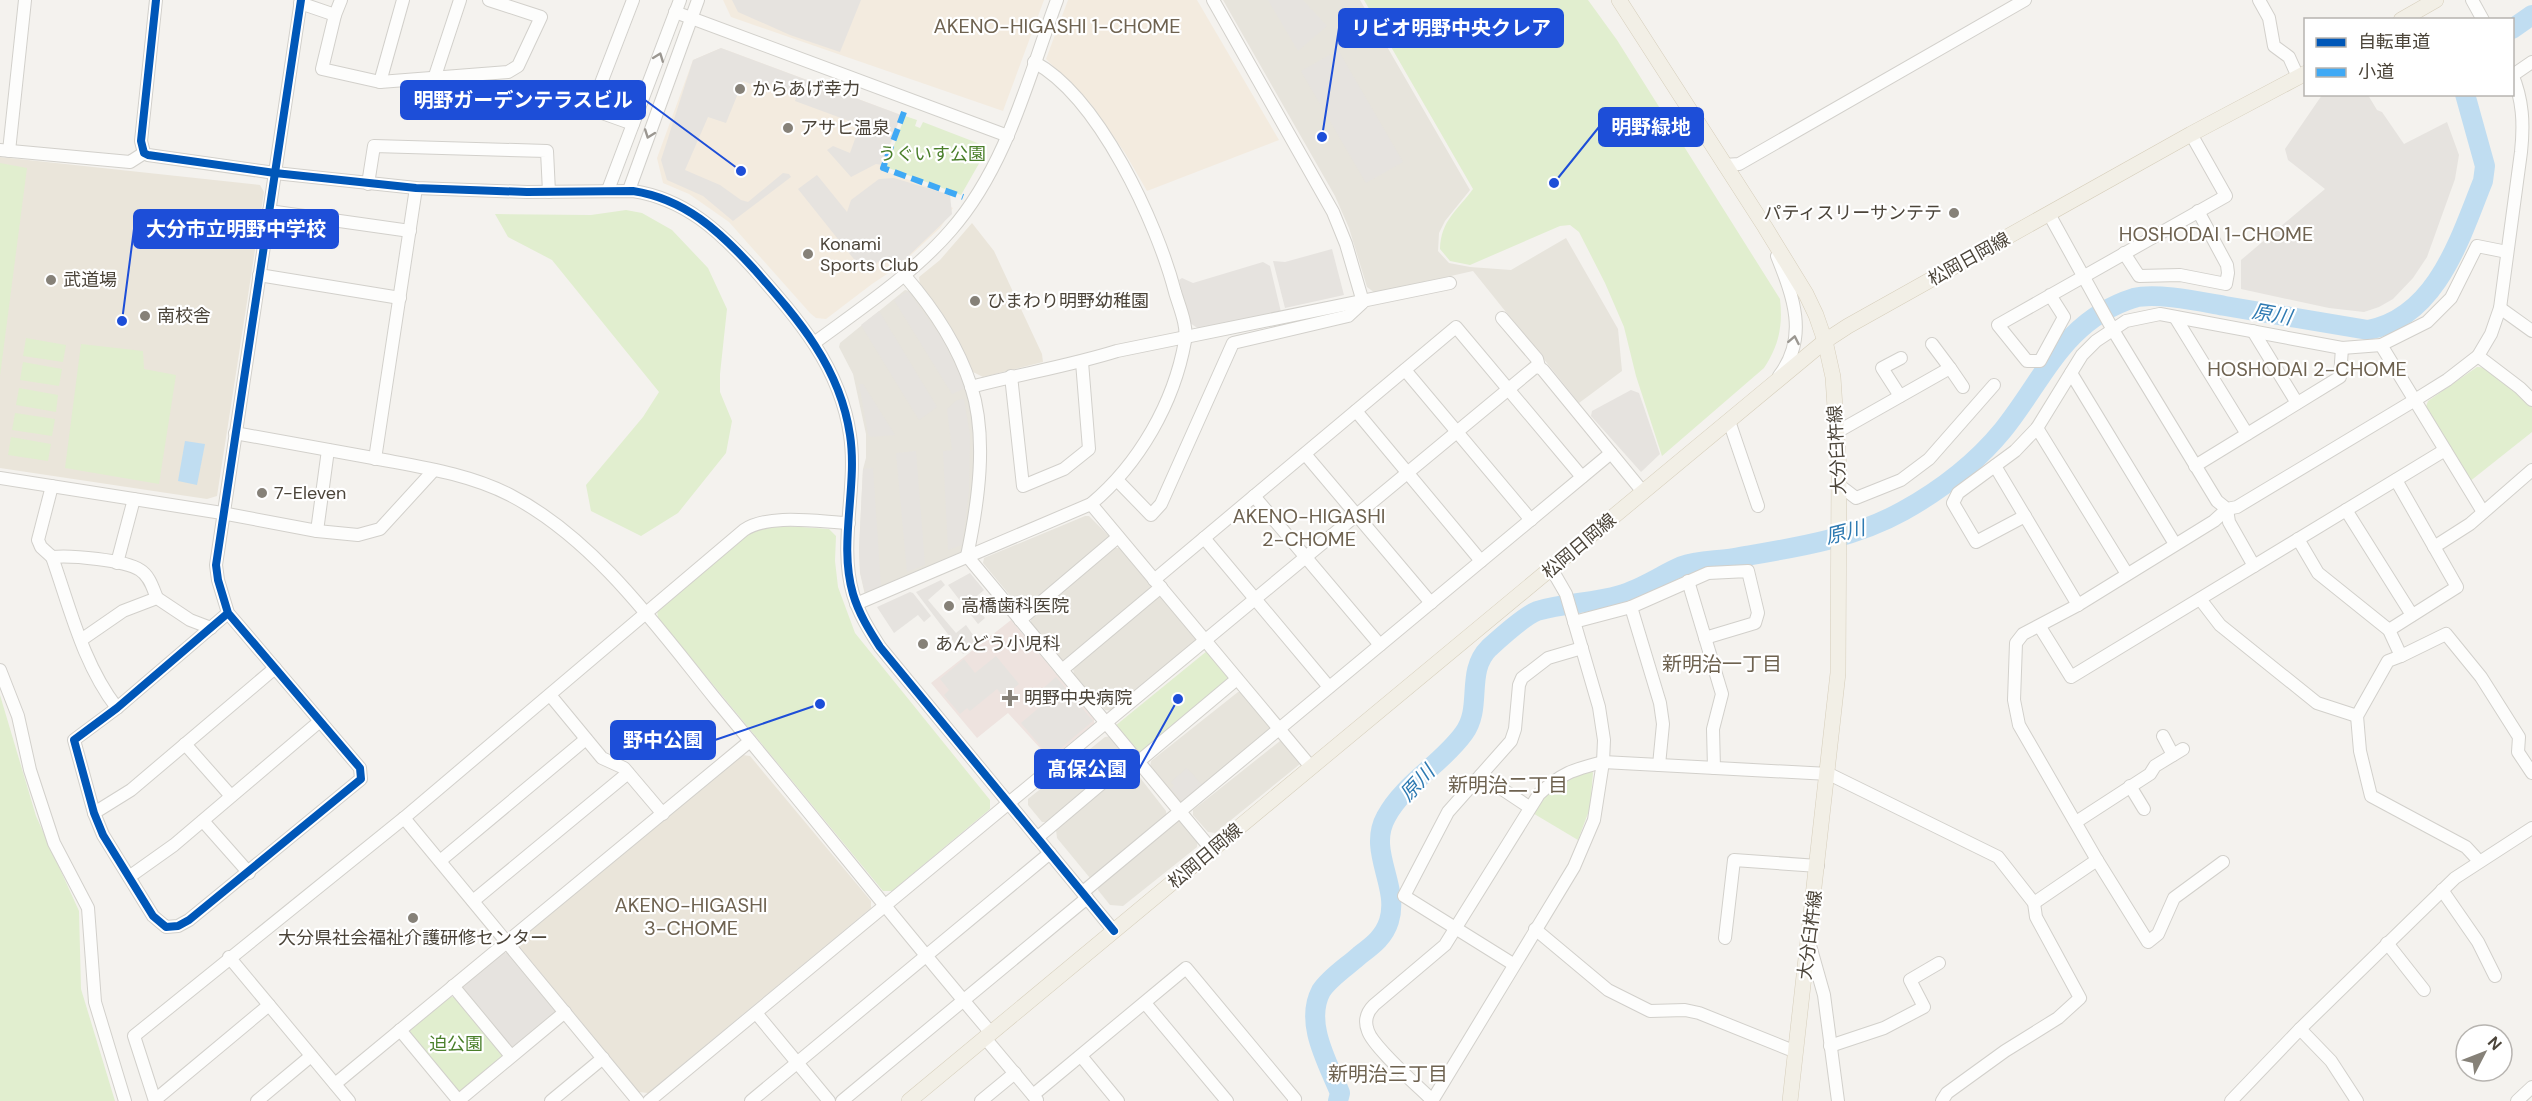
<svg xmlns="http://www.w3.org/2000/svg" width="2532" height="1101" font-family="'DM Sans','Noto Sans JP',sans-serif">
  <style>
    .residential { fill: #e7e4dc }
    .commercial { fill: #f3ebdf }
    .education { fill: #eae5da }
    .medical { fill: #eee3df }
    .green { fill: #e1eecf }
    .parking { fill: #e6e3df }
    .water { fill: #c0ddf1 }
    .lines { fill: none; stroke-linecap: round; stroke-linejoin: round }
    .river { stroke: #c0ddf1; stroke-width: 20 }
    .minor-casing { stroke: #d2d0cb; stroke-width: 14 }
    .major-casing { stroke: #d6cebb; stroke-width: 16 }
    .minor { stroke: #fdfdfc; stroke-width: 12 }
    .major { stroke: #f2efe6; stroke-width: 15 }
    .quiet { stroke: #3fa9f5; stroke-width: 6; stroke-dasharray: 12 6; stroke-linecap: butt }
    .cycleway-casing { stroke: #fff; stroke-width: 11 }
    .cycleway { stroke: #0057b8; stroke-width: 8 }
    .oneway { stroke: #9b9791 }
    .poi-dot { fill: #868178; stroke: #fff; stroke-width: 2 }
    .labels { text-anchor: middle; dominant-baseline: central; stroke-width: 4.5; stroke-linejoin: round; paint-order: stroke }
    .poi-label { font-size: 18px; fill: #4b4439; stroke: #fff; text-anchor: start }
    .park-label { font-size: 18px; fill: #4a7f2a; stroke: #fff }
    .street-label { font-size: 18px; fill: #4b4439; stroke: #fff }
    .neighbourhood-label { font-size: 20px; fill: #6e6250; stroke: #fff }
    .water-label { font-size: 20px; font-style: italic; fill: #2e7ab2; stroke: #fff }
    .leader { fill: none; stroke: #1d4ed8; stroke-width: 2 }
    .callout-dot { fill: #1d4ed8; stroke: #fff; stroke-width: 2 }
    .callout { fill: #1d4ed8; stroke: #1d4ed8; stroke-width: 2 }
    .callout-label { font-size: 20px; text-anchor: middle; font-weight: bold; fill: #fff }
  </style>
  <rect width="100%" height="100%" fill="#f4f2ee"/>
  <g class="residential">
    <polygon points="1223,0 1360,0 1470,190 1445,221 1439,233 1438,251 1449,263 1470,267 1511,270 1566,238 1618,329 1622,371 1579,403 1473,271 1375,293 1367,287 1349,228 1335,196"/>
    <polygon points="905,290 910,291 945,338 967,387 976,436 976,465 964,549 960,555 865,595 860,573 859,550 863,469 866,458 866,434 853,374 839,347 840,343"/>
    <polygon points="1085,516 1089,516 1111,538 1026,610 1021,609 983,563 984,558"/>
    <polygon points="1115,548 1124,548 1152,582 1152,590 1068,663 1062,662 1031,623 1031,619"/>
    <polygon points="1158,596 1164,596 1197,638 1197,643 1113,711 1105,710 1074,674 1073,669"/>
    <polygon points="1238,692 1243,692 1273,728 1185,803 1180,803 1150,767 1151,761"/>
    <polygon points="1112,736 1127,754 1049,822 1042,822 1028,805 1028,799 1105,737"/>
    <polygon points="1280,741 1286,741 1300,759 1300,764 1215,833 1208,832 1193,815 1193,810"/>
    <polygon points="1129,769 1134,770 1166,811 1167,818 1096,878 1090,878 1057,838 1056,830"/>
    <polygon points="1182,820 1198,839 1197,847 1123,906 1110,905 1098,890 1099,884 1176,821"/>
  </g>
  <g class="commercial">
    <polygon points="723,0 1044,0 1003,111 731,17"/>
    <polygon points="1068,0 1197,0 1279,140 1147,191 1125,153 1091,104 1046,59"/>
    <polygon points="721,48 901,115 882,170 950,195 946,205 953,208 940,228 899,266 872,284 826,319 816,318 810,313 729,222 689,194 663,183 657,158 693,60"/>
  </g>
  <g class="education">
    <polygon points="0,157 260,185 264,192 217,496 207,499 0,468"/>
    <polygon points="972,223 994,251 1042,354 1043,362 983,377 973,372 945,318 920,285 919,277 940,260"/>
    <polygon points="743,755 750,756 871,901 871,908 648,1093 639,1092 517,944 517,940"/>
  </g>
  <polygon class="medical" points="1011,620 1094,719 1094,724 1050,759 1008,713 977,738 931,683"/>
  <g class="green">
    <path d="M1364 0H1588L1617 40 1780 299C1783 326 1779 345 1764 368L1662 456 1636 376 1624 327 1605 283 1579 232 1570 225 1560 226 1470 265 1450 261 1440 249C1441 220 1457 211 1473 189Z"/>
    <polygon points="905,116 917,120 915,126 920,128 923,122 980,144 985,153 961,195 886,167"/>
    <polygon points="0,163 27,168 0,376"/>
    <polygon points="626,210 642,213 672,230 708,268 727,309 720,374 720,392 732,421 726,453 678,513 641,536 591,511 586,485 643,417 659,392 552,260 508,237 495,214 591,215"/>
    <polygon points="26,338 66,345 63,362 23,356"/>
    <polygon points="81,344 143,351 144,369 176,375 159,484 65,468"/>
    <polygon points="23,362 62,369 59,386 20,380"/>
    <path d="M2477 367C2495 367 2520 394 2532 406V432L2469 482 2425 409 2428 401Z"/>
    <polygon points="19,388 58,395 56,412 16,405"/>
    <polygon points="15,413 55,419 52,436 12,430"/>
    <polygon points="11,437 51,444 48,461 8,455"/>
    <polygon points="773,525 829,529 836,536 835,561 838,587 855,633 990,800 990,809 892,891 883,891 658,618 657,610 748,534 754,530"/>
    <polygon points="1207,651 1229,677 1227,683 1143,752 1138,752 1115,726"/>
    <polygon points="0,695 36,816 79,911 81,989 115,1101 0,1101"/>
    <path d="M1591 769 1593 773 1590 808 1578 840 1531 812C1550 788 1562 779 1591 769Z"/>
    <polygon points="450,997 457,997 503,1052 503,1058 463,1092 456,1092 409,1036 410,1030"/>
  </g>
  <g class="parking">
    <polygon points="732,0 861,0 840,52 790,35 738,12"/>
    <polygon points="1268,0 1303,0 1327,26 1298,51"/>
    <polygon points="721,48 901,115 882,165 876,164 851,177 827,150 833,146 850,153 860,125 795,101 797,93 771,84 768,91 743,81 726,123 708,117 685,170 720,185 741,200 748,202 783,173 789,174 791,177 733,221 703,196 667,180 661,160 693,60"/>
    <polygon points="1338,50 1403,162 1366,183 1301,71"/>
    <polygon points="2322,95 2368,95 2377,110 2382,112 2404,144 2447,122 2459,155 2455,179 2427,257 2413,278 2393,299 2379,307 2364,312 2329,308 2241,289 2241,260 2325,189 2288,160 2285,149"/>
    <polygon points="817,175 847,212 851,200 879,179 894,178 950,195 952,214 899,265 884,257 865,273 798,189"/>
    <polygon points="1332,249 1344,295 1285,308 1273,261 1285,262"/>
    <polygon points="1263,262 1270,266 1281,312 1199,329 1190,323 1179,280 1182,278 1193,283"/>
    <polygon points="908,291 942,338 966,388 952,394 894,300"/>
    <polygon points="879,311 937,407 919,420 861,325"/>
    <polygon points="859,384 863,384 895,435 871,437 868,434"/>
    <polygon points="1631,390 1639,393 1660,454 1641,472 1591,416 1592,411"/>
    <polygon points="964,399 970,435 969,491 962,545 948,550 943,451 952,450 947,409 957,400"/>
    <polygon points="916,451 925,565 907,572 896,453"/>
    <polygon points="873,468 881,586 871,595 866,595 860,572 859,549 863,469"/>
    <polygon points="970,573 984,590 971,601 985,618 978,624 948,585"/>
    <polygon points="941,580 945,585 928,600 956,633 966,625 978,642 963,654 916,592"/>
    <polygon points="910,592 913,593 931,616 924,622 918,615 894,633 877,607"/>
    <polygon points="996,656 1019,684 1004,697 997,689 970,711 967,708 960,714 944,695 949,690 940,679 964,659 975,673"/>
    <polygon points="1056,677 1093,721 1050,757 1021,723 1047,701 1040,691"/>
    <polygon points="1187,768 1203,786 1183,803 1171,789 1174,786 1171,782"/>
    <polygon points="503,953 509,953 556,1009 555,1015 515,1048 509,1048 463,992 463,986"/>
  </g>
  <polygon class="water" points="185,441 205,444 197,485 178,481"/>
  <g class="lines">
    <g class="river">
      <polyline points="2512,29 2532,15"/>
      <path d="M1338 1101 1340 1093C1328 1063 1304 1023 1321 991 1330 977 1348 966 1360 955 1373 945 1384 937 1389 921 1400 886 1367 851 1386 817 1404 783 1442 764 1464 733 1483 707 1465 672 1489 648 1500 638 1524 616 1537 611 1564 603 1593 603 1620 595 1642 589 1661 575 1682 566 1697 560 1718 561 1734 558 1792 548 1851 540 1903 511 1939 491 1976 463 2003 430 2044 379 2064 320 2134 298 2156 292 2202 302 2225 306 2273 314 2320 322 2368 330 2437 317 2460 238 2483 181L2485 166 2465 94"/>
    </g>
    <defs>
      <g id="minor">
        <path d="M156 0 141 141 144 153 148 155 275 173 416 188 527 192 633 191C685 199 719 231 753 268 797 318 840 366 850 435 858 487 838 543 853 594 859 614 869 630 880 647L1114 931"/>
        <polyline points="341,0 335,15 322,69 380,82 508,72 518,66 541,17 489,0"/>
        <polyline points="633,0 591,109 633,124"/>
        <polyline points="1213,0 1333,212 1346,244 1363,302"/>
        <polyline points="2259,0 2269,18 2274,46 2289,57 2298,77"/>
        <polyline points="2472,0 2483,20"/>
        <polyline points="300,3 335,15"/>
        <polyline points="675,12 1008,136"/>
        <polyline points="2513,75 2532,62"/>
        <polyline points="434,79 460,0"/>
        <polyline points="380,82 403,0"/>
        <polyline points="0,150 130,162 144,153"/>
        <polyline points="9,151 25,0"/>
        <polyline points="1724,165 1739,164 2025,0"/>
        <polyline points="368,184 374,146 547,151 549,192"/>
        <polyline points="608,190 680,0"/>
        <polyline points="629,190 698,0"/>
        <polyline points="269,211 410,231"/>
        <path d="M2049 214 2113 330 2217 501 2227 509 2237 507 2415 400 2447 380 2478 356 2491 334 2500 308 2521 152C2524 124 2523 100 2512 74"/>
        <polyline points="2124,253 2139,276 2180,275 2226,284 2228,273 2227,265 2198,211"/>
        <path d="M1777 256C1793 296 1809 337 1779 376"/>
        <polyline points="259,275 400,298"/>
        <path d="M905 276C932 307 958 346 971 386 988 438 978 504 967 556L1212 850"/>
        <polyline points="2050,295 2064,317 2040,361 2027,361 1998,325 2226,196 2191,134"/>
        <polyline points="2500,308 2532,331"/>
        <polyline points="2175,317 2247,434"/>
        <polyline points="1502,318 1537,359 1539,367"/>
        <polyline points="2253,331 2297,403"/>
        <path d="M814 343C860 309 914 273 951 230 1007 166 1028 78 1057 0"/>
        <polyline points="1932,344 1950,368"/>
        <polyline points="2381,345 2483,512"/>
        <polyline points="2478,356 2520,388 2532,400"/>
        <polyline points="1405,370 1531,520"/>
        <polyline points="2071,373 2175,544"/>
        <polyline points="1011,376 1023,486 1064,469 1089,449 1082,362"/>
        <path d="M971 387C1020 374 1069 366 1117 351L1450 283"/>
        <polyline points="1900,396 1882,368 1901,358"/>
        <polyline points="1356,411 1481,561"/>
        <polyline points="1729,421 1758,506"/>
        <polyline points="2037,428 2127,574"/>
        <polyline points="1837,432 1950,368 1963,387"/>
        <path d="M235 433C284 442 334 451 384 460 427 468 471 475 510 495 595 539 658 628 717 701 809 811 898 924 991 1033"/>
        <polyline points="1305,454 1431,603"/>
        <polyline points="375,459 416,188"/>
        <polyline points="1995,466 2078,605"/>
        <polyline points="2195,466 2340,377 2342,348"/>
        <polyline points="0,478 222,513 317,531 358,535 380,529 434,470"/>
        <polyline points="1117,480 1151,515 1161,504 1233,343 1348,316 1362,303"/>
        <polyline points="1839,485 1856,498 1901,480 1929,459 1994,385"/>
        <path d="M52 486 38 540 41 547 52 557C71 555 125 560 140 570 150 576 153 589 157 598"/>
        <polyline points="1254,496 1380,645"/>
        <polyline points="1091,504 1311,767"/>
        <polyline points="2227,509 2229,522 2254,566"/>
        <polyline points="2346,510 2412,615"/>
        <polyline points="2025,516 1976,542 1953,503 1958,493 2015,451 2037,428 2082,355 2096,341 2126,321 2160,314 2342,348 2381,345 2427,322 2451,298 2477,246 2507,252"/>
        <polyline points="317,531 328,450"/>
        <polyline points="1204,538 1329,687"/>
        <polyline points="2298,539 2318,573 2389,630 2401,656 2446,634 2481,677 2519,737 2518,752 2532,773"/>
        <polyline points="2434,547 2470,524 2532,470"/>
        <path d="M52 557C70 608 83 664 117 708"/>
        <polyline points="117,563 134,499"/>
        <polyline points="1154,580 1456,327 1582,477"/>
        <polyline points="1688,581 1722,694 1713,729 1714,768"/>
        <polyline points="2200,599 2220,625 2317,703 2357,716"/>
        <path d="M856 604 1091 504C1139 464 1174 403 1185 341 1188 326 1179 306 1175 292 1157 223 1099 97 1034 62"/>
        <polyline points="1631,607 1660,703 1663,724 1659,765"/>
        <polyline points="228,613 117,708 74,740 94,813 103,835 153,916 166,927 178,926 189,920 361,779 360,768 228,613 218,580 216,565 301,0"/>
        <polyline points="1020,620 1118,537"/>
        <polyline points="1574,622 1631,607 1708,573 1748,571 1758,613 1755,623 1705,638"/>
        <polyline points="2040,627 2071,677 2445,450"/>
        <polyline points="2389,630 2457,587 2396,480"/>
        <polyline points="81,640 123,611 157,598 190,620 211,628"/>
        <polyline points="2401,656 2388,661 2357,716 2360,751 2371,796 2466,847 2479,861"/>
        <polyline points="0,670 18,716 30,770 54,843 88,908 95,1002 125,1101"/>
        <polyline points="1062,670 1161,587"/>
        <polyline points="550,695 602,758 624,768 663,814"/>
        <polyline points="2163,736 2173,755"/>
        <polyline points="185,744 231,796"/>
        <polyline points="1138,762 1237,679"/>
        <polyline points="1481,775 1529,807"/>
        <polyline points="2130,786 2144,809"/>
        <polyline points="94,813 131,790 275,668"/>
        <polyline points="404,818 638,1101"/>
        <polyline points="203,821 249,873"/>
        <polyline points="2076,822 2150,774 2155,766 2183,749"/>
        <polyline points="1037,838 1134,756"/>
        <polyline points="440,861 586,739"/>
        <polyline points="2223,862 2174,898 2158,934 2148,942 2097,860 2019,725 2014,700 2016,643 2023,634 2078,605 2214,521 2227,509"/>
        <polyline points="129,877 174,845 320,721"/>
        <polyline points="2442,890 2478,942 2495,976"/>
        <polyline points="1083,892 1611,453"/>
        <polyline points="473,901 628,773"/>
        <polyline points="2034,903 2097,860"/>
        <polyline points="1535,929 1608,990 1650,1011 1685,1010 1699,1013 1796,1052"/>
        <polyline points="1725,938 1734,860 1818,866"/>
        <polyline points="1809,942 1824,995 1838,1101"/>
        <polyline points="2387,943 2424,990"/>
        <polyline points="229,957 349,1101"/>
        <polyline points="1513,964 1404,896 1448,812 1511,741 1515,729 1519,685 1522,678 1548,658 1582,648"/>
        <polyline points="453,986 511,1056"/>
        <polyline points="1145,1003 1227,1101"/>
        <polyline points="756,1013 829,1101"/>
        <polyline points="2300,1029 2331,1061 2357,1101"/>
        <polyline points="400,1030 458,1100"/>
        <polyline points="985,1038 1037,1100"/>
        <polyline points="1830,1046 1884,1028 1924,1007 1910,980 1939,963"/>
        <polyline points="1081,1056 1118,1101"/>
        <polyline points="335,1084 750,741"/>
        <polyline points="1033,1095 1186,968 1295,1099 1294,1101"/>
        <polyline points="155,1100 269,1005"/>
        <path d="M155 1101 134 1036 404 818 744 530C770 513 819 522 849 523"/>
        <polyline points="257,1101 311,1056"/>
        <polyline points="458,1101 565,1012"/>
        <polyline points="551,1101 603,1058"/>
        <polyline points="649,1101 1534,368 1539,367 1543,370 1643,492"/>
        <polyline points="751,1101 1050,853"/>
        <polyline points="842,1101 1087,898"/>
        <polyline points="981,1101 1015,1073"/>
        <polyline points="1432,1101 1574,867 1594,820 1603,762 1604,740 1599,707 1566,594 1551,568"/>
        <path d="M1433 1101C1419 1087 1373 1047 1368 1031 1364 1021 1367 1012 1374 1005L1445 945 1539 794C1562 773 1572 770 1603 762L1829 774 1998 857 2034 903 2036 917 2080 998 2058 1018 2005 1051 1947 1093 1942 1101"/>
        <polyline points="2231,1101 2300,1029 2455,878 2532,828"/>
        <polyline points="2517,1101 2532,1087"/>
      </g>
      <g id="major">
        <polyline points="1619,0 1765,227 1806,294 1816,315 1825,341 1833,377 1839,469 1838,673 1790,1101"/>
        <polyline points="2401,20 2436,0"/>
        <polyline points="909,1101 1825,341 1848,326 2191,134 2306,73"/>
      </g>
    </defs>
    <use href="#minor" class="minor-casing"/>
    <use href="#major" class="major-casing"/>
    <use href="#minor" class="minor"/>
    <use href="#major" class="major"/>
    <polyline class="quiet" points="904,112 883,168 963,197"/>
    <defs>
      <g id="cycleway">
        <path d="M156 0 141 141 144 153 148 155 275 173 416 188 527 192 633 191C685 199 719 231 753 268 797 318 840 366 850 435 858 487 838 543 853 594 859 614 869 630 880 647L1114 931"/>
        <polyline points="228,613 117,708 74,740 94,813 103,835 153,916 166,927 178,926 189,920 361,779 360,768 228,613 218,580 216,565 301,0"/>
      </g>
    </defs>
    <use href="#cycleway" class="cycleway-casing"/>
    <use href="#cycleway" class="cycleway"/>
  </g>
  <defs><path id="oneway-chevron" d="M-2-3.5L2.5 0L-2 3.5" fill="none" stroke-width="1.6" stroke-linecap="round" stroke-linejoin="round" transform="scale(1.5)"/></defs>
  <g class="oneway">
    <use href="#oneway-chevron" transform="translate(659 57) rotate(-69)"/>
    <use href="#oneway-chevron" transform="translate(649 134) rotate(110)"/>
    <use href="#oneway-chevron" transform="translate(1794 340) rotate(-79)"/>
  </g>
  <g class="poi-dot">
    <circle cx="740" cy="89" r="6"/>
    <circle cx="788" cy="128" r="6"/>
    <circle cx="1954" cy="213" r="6"/>
    <circle cx="808" cy="254" r="6"/>
    <circle cx="51" cy="280" r="6"/>
    <circle cx="975" cy="301" r="6"/>
    <circle cx="145" cy="316" r="6"/>
    <circle cx="262" cy="493" r="6"/>
    <circle cx="949" cy="606" r="6"/>
    <circle cx="923" cy="644" r="6"/>
    <path d="M1007 689h6v6h6v6h-6v6h-6v-6h-6v-6h6z"/>
    <circle cx="413" cy="918" r="6"/>
  </g>
  <g class="labels">
    <g class="poi-label">
      <text x="752" y="89">からあげ幸力</text>
      <text x="800" y="128">アサヒ温泉</text>
      <text x="1942" y="213" text-anchor="end">パティスリーサンテテ</text>
      <text x="820" y="244">Konami<tspan x="820" dy="21">Sports Club</tspan></text>
      <text x="63" y="280">武道場</text>
      <text x="987" y="301">ひまわり明野幼稚園</text>
      <text x="157" y="316">南校舎</text>
      <text x="274" y="493">7-Eleven</text>
      <text x="961" y="606">高橋歯科医院</text>
      <text x="935" y="644">あんどう小児科</text>
      <text x="1024" y="698">明野中央病院</text>
      <text x="413" y="938" text-anchor="middle">大分県社会福祉介護研修センター</text>
    </g>
    <g class="park-label">
      <text x="932" y="154">うぐいす公園</text>
      <text x="456" y="1044">迫公園</text>
    </g>
    <g class="street-label">
      <text transform="translate(1969 259) rotate(-29)">松岡日岡線</text>
      <text transform="translate(1837 450) rotate(-93)">大分臼杵線</text>
      <text transform="translate(1579 546) rotate(-40)">松岡日岡線</text>
      <text transform="translate(1205 856) rotate(-40)">松岡日岡線</text>
      <text transform="translate(1810 935) rotate(-83)">大分臼杵線</text>
    </g>
    <g class="neighbourhood-label">
      <text x="1057" y="26">AKENO-HIGASHI 1-CHOME</text>
      <text x="2216" y="234">HOSHODAI 1-CHOME</text>
      <text x="2307" y="369">HOSHODAI 2-CHOME</text>
      <text x="1309" y="516">AKENO-HIGASHI<tspan x="1309" dy="23">2-CHOME</tspan></text>
      <text x="1722" y="664">新明治一丁目</text>
      <text x="1508" y="785">新明治二丁目</text>
      <text x="691" y="905">AKENO-HIGASHI<tspan x="691" dy="23">3-CHOME</tspan></text>
      <text x="1388" y="1074">新明治三丁目</text>
    </g>
    <g class="water-label">
      <text transform="translate(2272 314) rotate(10)">原川</text>
      <text transform="translate(1845 532) rotate(-14)">原川</text>
      <text transform="translate(1417 783) rotate(-47)">原川</text>
    </g>
  </g>
  <path class="leader" d="M1322 137L1339 28M741 171L645 100M1554 183L1599 127M122 321L134 229M820 704L715 740M1178 699L1139 769"/>
  <g class="callout-dot">
    <circle cx="1322" cy="137" r="6"/>
    <circle cx="741" cy="171" r="6"/>
    <circle cx="1554" cy="183" r="6"/>
    <circle cx="122" cy="321" r="6"/>
    <circle cx="820" cy="704" r="6"/>
    <circle cx="1178" cy="699" r="6"/>
  </g>
  <g class="callout">
    <rect x="1339" y="9" width="224" height="38" rx="6"/>
    <rect x="401" y="81" width="244" height="38" rx="6"/>
    <rect x="1599" y="108" width="104" height="38" rx="6"/>
    <rect x="134" y="210" width="204" height="38" rx="6"/>
    <rect x="611" y="721" width="104" height="38" rx="6"/>
    <rect x="1035" y="750" width="104" height="38" rx="6"/>
  </g>
  <g class="callout-label">
    <text x="1451" y="35">リビオ明野中央クレア</text>
    <text x="523" y="107">明野ガーデンテラスビル</text>
    <text x="1651" y="134">明野緑地</text>
    <text x="236" y="236">大分市立明野中学校</text>
    <text x="663" y="747">野中公園</text>
    <text x="1087" y="776">髙保公園</text>
  </g>
  <rect x="2304" y="18" width="210" height="78" fill="#ffffff" stroke="#b7b4b0" stroke-width="1.5"/>
  <rect x="2316" y="38" width="30" height="9" fill="#0057b8" stroke="#b7b4b0" stroke-width="1.5"/>
  <text x="2358" y="48" font-size="18" fill="#4b4439">自転車道</text>
  <rect x="2316" y="68" width="30" height="9" fill="#3fa9f5" stroke="#b7b4b0" stroke-width="1.5"/>
  <text x="2358" y="78" font-size="18" fill="#4b4439">小道</text>
  <g transform="translate(2484 1053) rotate(48)"><circle r="28" fill="#ffffff" stroke="#b7b4b0" stroke-width="1.5"/>
  <path d="M0-4.5L10 22L0 15L-10 22Z" fill="#868178"/>
  <text y="-9" font-size="16" font-weight="bold" text-anchor="middle" fill="#4b4439">N</text>
  </g>
</svg>
